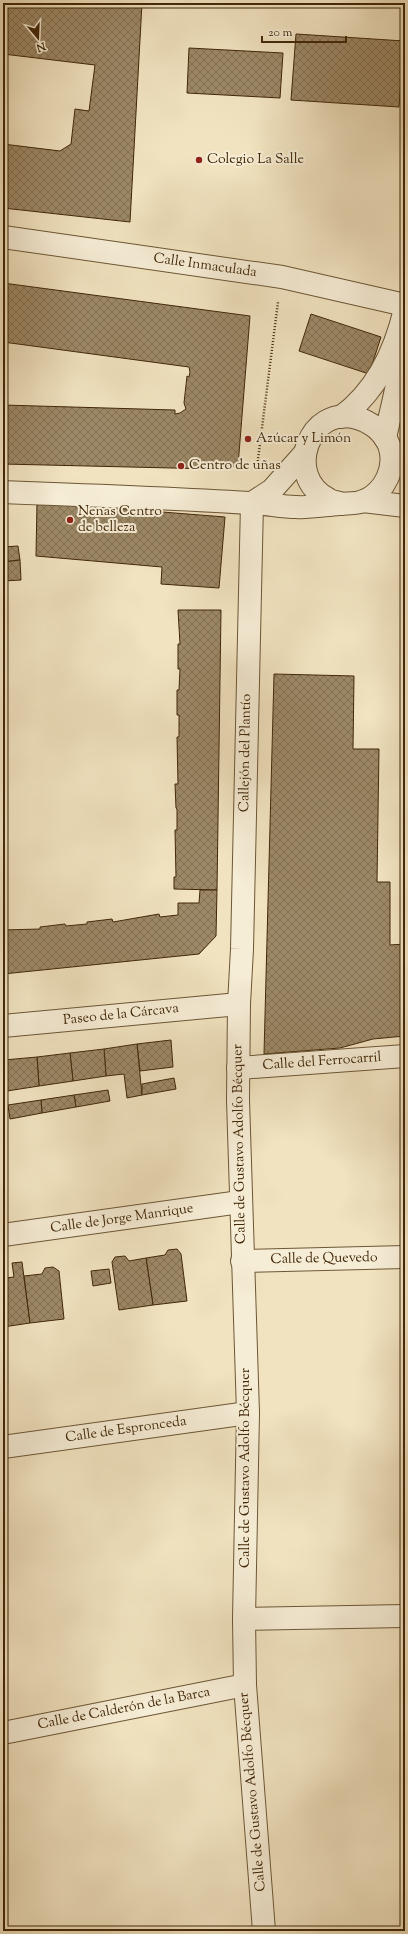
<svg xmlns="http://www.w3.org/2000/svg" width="408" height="1934" font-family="'Sorts Mill Goudy',serif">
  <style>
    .building { fill: url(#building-cross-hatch); stroke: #412707 }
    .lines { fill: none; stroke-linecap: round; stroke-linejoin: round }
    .minor-casing { stroke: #6d5635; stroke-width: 24 }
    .path { stroke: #412707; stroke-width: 2.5; stroke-dasharray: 1 2; stroke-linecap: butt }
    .minor { stroke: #f6edd6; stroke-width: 22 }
    .poi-dot { fill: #8f2418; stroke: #f6edd6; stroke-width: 1.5 }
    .labels { text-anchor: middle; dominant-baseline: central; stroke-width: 4; stroke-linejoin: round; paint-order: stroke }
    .poi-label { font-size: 14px; fill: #412707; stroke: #f6edd6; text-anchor: start }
    .street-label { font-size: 14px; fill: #412707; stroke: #f6edd6 }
  </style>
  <defs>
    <pattern id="building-cross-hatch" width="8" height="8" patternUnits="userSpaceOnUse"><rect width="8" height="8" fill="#9d8967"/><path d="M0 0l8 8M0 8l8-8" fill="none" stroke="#827053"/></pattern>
  </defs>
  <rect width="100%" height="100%" fill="#f1e3c0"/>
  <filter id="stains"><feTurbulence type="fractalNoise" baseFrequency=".005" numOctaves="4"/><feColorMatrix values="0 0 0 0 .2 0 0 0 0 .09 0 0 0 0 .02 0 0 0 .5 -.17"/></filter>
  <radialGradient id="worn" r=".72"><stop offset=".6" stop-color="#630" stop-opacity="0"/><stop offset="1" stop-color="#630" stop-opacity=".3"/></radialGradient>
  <g class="building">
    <polygon points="3,3 142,3 130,222 3,208 3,144 60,151 71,144 75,109 89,111 95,65 3,54"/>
    <polygon points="296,34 404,41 399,107 291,100"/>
    <polygon points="189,48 283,53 280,98 187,93"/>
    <polygon points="3,283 250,316 238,466 214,469 3,464 3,405 175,410 175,414 180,413 186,409 184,403 187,376 189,377 190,372 189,367 3,342"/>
    <polygon points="311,314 381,337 369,374 299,351"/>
    <polygon points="37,502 225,517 219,588 161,584 162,567 36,556"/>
    <polygon points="18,546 20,560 3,562 3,547"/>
    <polygon points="20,560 21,580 3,581 3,562"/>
    <polygon points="178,610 221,610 217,890 174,889 174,877 176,877 175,830 177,830 177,809 176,808 175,784 178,784 177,737 179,737 179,715 177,715 177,690 179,690 180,669 178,669 178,644 180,644"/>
    <polygon points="274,674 354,676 353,749 379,749 377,882 390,882 390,945 405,944 405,1036 373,1039 340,1048 264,1054"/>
    <polygon points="200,890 217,890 216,936 199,954 3,974 3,930 40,929 40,927 65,924 66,926 87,924 87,922 112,919 113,922 159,914 160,917 178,915 178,903 199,903"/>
    <polygon points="171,1040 173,1067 140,1071 137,1044"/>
    <polygon points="137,1044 142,1095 127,1098 124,1074 106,1076 104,1049"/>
    <polygon points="104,1049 106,1076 73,1081 70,1053"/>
    <polygon points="70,1053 73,1081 39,1086 37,1057"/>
    <polygon points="37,1057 39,1086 7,1091 4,1060"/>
    <polygon points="174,1078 176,1089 142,1095 142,1084"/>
    <polygon points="108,1090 110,1101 76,1107 74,1095"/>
    <polygon points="74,1095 76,1107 42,1113 41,1100"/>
    <polygon points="41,1100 42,1113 10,1119 8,1105"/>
    <polygon points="177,1249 181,1254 187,1301 153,1305 146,1258 165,1255 168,1250"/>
    <polygon points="125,1256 129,1261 146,1258 153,1305 119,1310 112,1262 115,1257"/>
    <polygon points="22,1262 30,1323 3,1327 3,1275 6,1278 14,1277 12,1263"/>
    <polygon points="53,1267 59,1271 64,1319 30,1323 24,1276 42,1274 45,1268"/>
    <polygon points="109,1269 111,1283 93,1286 91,1271"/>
  </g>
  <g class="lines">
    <defs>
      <g id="minor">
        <polyline points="3,237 282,277 405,305"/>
        <path d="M341 417C377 391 395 352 405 309"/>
        <path d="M385 438C391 408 403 374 399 343"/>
        <path d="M3 492C85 495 168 498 250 503 265 503 281 507 296 507 310 508 325 505 339 504 347 503 357 504 364 501 385 492 397 467 389 445 383 431 370 422 357 418 309 404 283 476 328 499 332 502 338 502 343 504"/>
        <polyline points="363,501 405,506"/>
        <polyline points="252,503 242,949 239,1004 238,1100 248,1413 244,1619 245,1685 264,1931"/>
        <polyline points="252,503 272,490 304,454"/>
        <polyline points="3,1026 239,1004"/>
        <polyline points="238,1068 405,1056"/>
        <polyline points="3,1235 240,1202"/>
        <polyline points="242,1261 405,1257"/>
        <polyline points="3,1447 248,1413"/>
        <polyline points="244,1619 405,1616"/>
        <polyline points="3,1733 245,1685"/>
      </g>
    </defs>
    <use href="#minor" class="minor-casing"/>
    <polyline class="path" points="257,467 278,302"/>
    <use href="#minor" class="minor"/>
  </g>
  <g class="poi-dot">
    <circle cx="199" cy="160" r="4"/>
    <circle cx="248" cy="439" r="4"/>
    <circle cx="181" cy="466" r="4"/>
    <circle cx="70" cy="520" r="4"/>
  </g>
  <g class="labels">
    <g class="poi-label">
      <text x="207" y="160">Colegio La Salle</text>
      <text x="256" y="439">Azúcar y Limón</text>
      <text x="189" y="466">Centro de uñas</text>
      <text x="78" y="512">Nenas Centro<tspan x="78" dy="16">de belleza</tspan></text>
    </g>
    <g class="street-label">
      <text transform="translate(205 266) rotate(8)">Calle Inmaculada</text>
      <text transform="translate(246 753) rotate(-89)">Callejón del Plantío</text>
      <text transform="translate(121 1015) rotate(-6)">Paseo de la Cárcava</text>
      <text transform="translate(322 1062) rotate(-4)">Calle del Ferrocarril</text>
      <text transform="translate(240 1144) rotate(-91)">Calle de Gustavo Adolfo Bécquer</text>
      <text transform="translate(122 1219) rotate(-8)">Calle de Jorge Manrique</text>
      <text transform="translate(324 1259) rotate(-1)">Calle de Quevedo</text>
      <text transform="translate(126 1430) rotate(-8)">Calle de Espronceda</text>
      <text transform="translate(246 1468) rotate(-90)">Calle de Gustavo Adolfo Bécquer</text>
      <text transform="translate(124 1709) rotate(-11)">Calle de Calderón de la Barca</text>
      <text transform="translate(253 1792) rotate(-95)">Calle de Gustavo Adolfo Bécquer</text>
    </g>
  </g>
  <rect width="408" height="1934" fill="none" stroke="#f1e3c0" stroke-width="16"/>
  <rect x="4" y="4" width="400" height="1926" fill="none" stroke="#412707" stroke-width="2"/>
  <rect x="8" y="8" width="392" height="1918" fill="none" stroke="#412707"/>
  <g transform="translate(38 38) rotate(161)" stroke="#f6edd6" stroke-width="3" paint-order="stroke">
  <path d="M0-3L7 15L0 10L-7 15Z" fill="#412707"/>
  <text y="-6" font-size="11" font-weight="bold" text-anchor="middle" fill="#412707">N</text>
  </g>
  <path d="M262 36v6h84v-6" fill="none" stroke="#412707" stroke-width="2"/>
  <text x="268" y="36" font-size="12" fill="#412707" stroke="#f6edd6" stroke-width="3" paint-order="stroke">20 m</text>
  <rect width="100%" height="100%" filter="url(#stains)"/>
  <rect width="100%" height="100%" fill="url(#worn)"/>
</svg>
